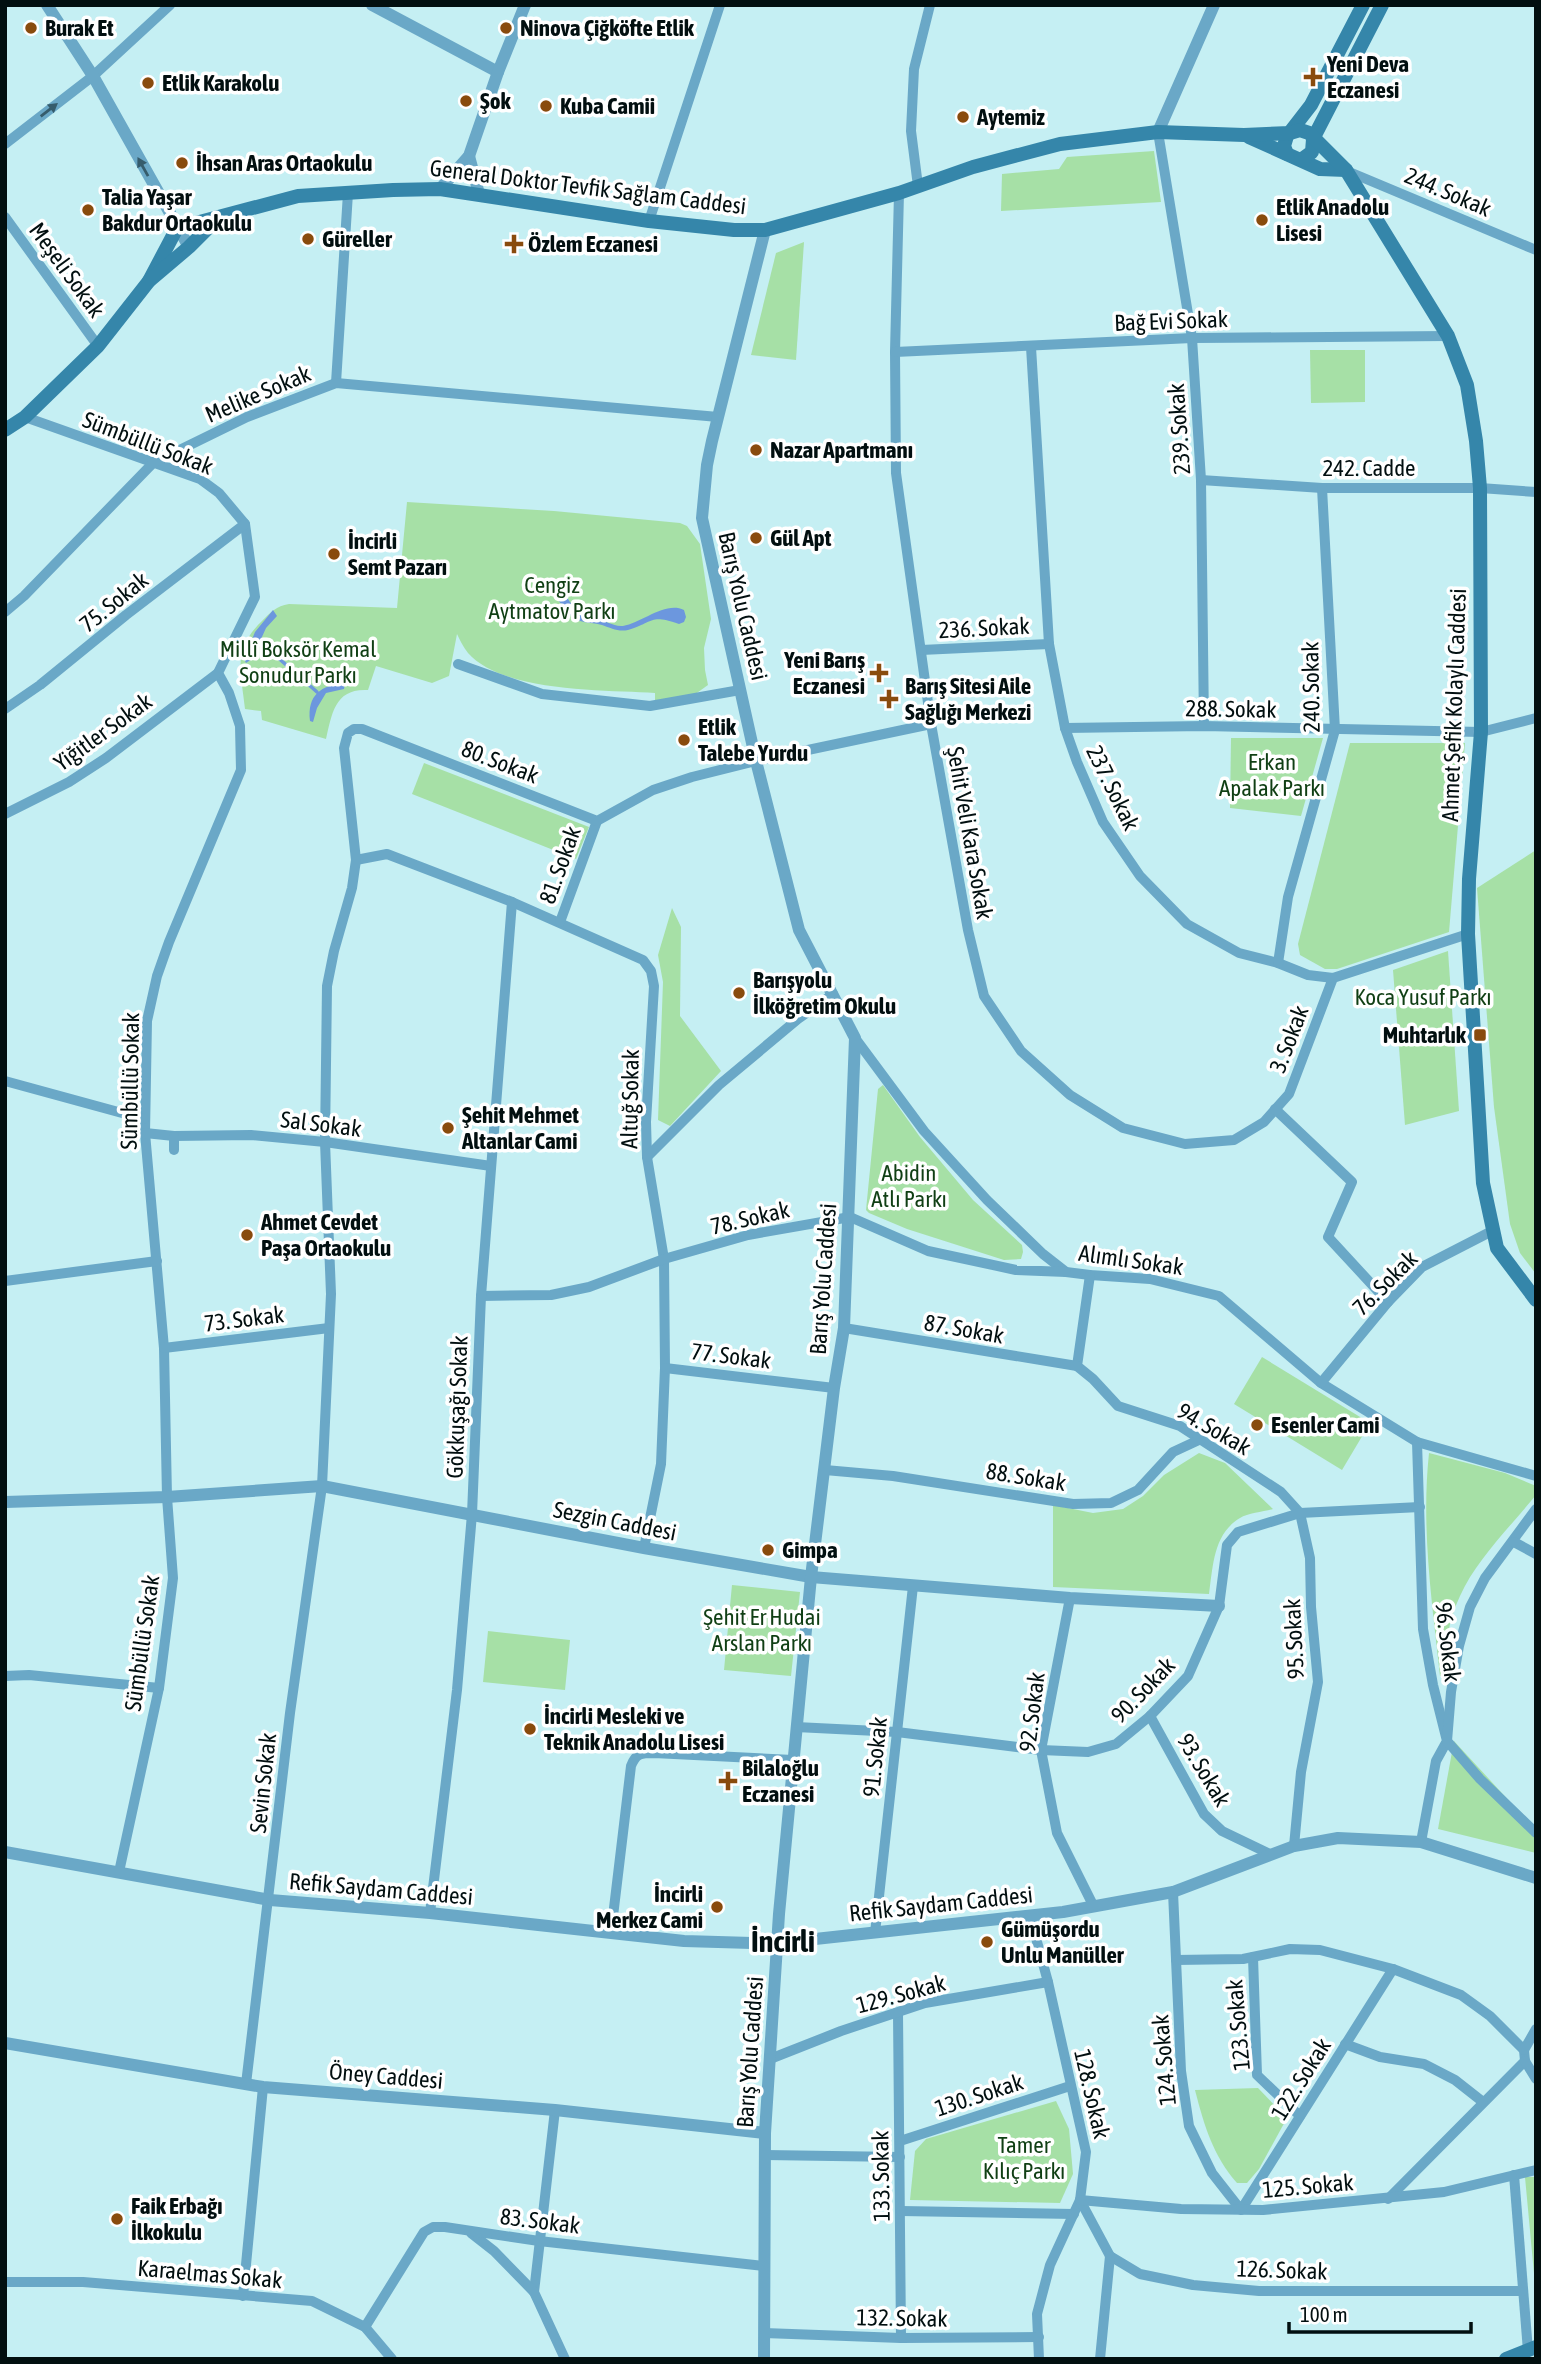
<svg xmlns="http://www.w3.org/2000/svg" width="1541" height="2364" font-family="'Asap Condensed',sans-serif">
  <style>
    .green { fill: #a6e0a6 }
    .water { fill: #6c97de }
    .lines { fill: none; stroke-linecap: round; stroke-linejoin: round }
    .stream { stroke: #6c97de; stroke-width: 3.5 }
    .minor { stroke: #6aa8c7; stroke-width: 10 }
    .tertiary { stroke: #6aa8c7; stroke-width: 12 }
    .secondary { stroke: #3586aa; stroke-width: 14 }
    .oneway { fill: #365c6c }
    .poi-dot { fill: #894b0d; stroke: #fff; stroke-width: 2.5 }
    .labels { text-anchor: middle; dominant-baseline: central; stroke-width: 7; stroke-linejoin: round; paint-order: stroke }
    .poi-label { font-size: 23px; font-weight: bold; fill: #020f10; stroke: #fff; text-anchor: start }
    .street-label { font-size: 23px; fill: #020f10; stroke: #fff }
    .park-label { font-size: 23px; fill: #103f14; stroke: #fff }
    .district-label { font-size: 30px; font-weight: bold; fill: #020f10; stroke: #fff }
  </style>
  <rect width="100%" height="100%" fill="#c5eff3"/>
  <g class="green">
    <polygon points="1154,151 1161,202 1001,211 1002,174 1059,169 1067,157"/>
    <polygon points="804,242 796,360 751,355 776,253"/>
    <polygon points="1310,350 1365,350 1365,402 1311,403"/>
    <path d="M407 502 554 511 680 523 687 526 700 544 711 619 704 648 705 670 708 685 694 695 655 701V693C605 690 504 693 468 653 463 647 460 640 457 634L449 676 432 683 376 666 368 690C335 688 332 713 326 739L262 720 261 711 245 709C241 671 232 650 262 621 271 612 276 606 289 604L397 608Z"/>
    <polygon points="1231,738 1323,738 1301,816 1230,808"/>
    <polygon points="1350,743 1465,743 1449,932 1337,969 1325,969 1300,955 1298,944"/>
    <polygon points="424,763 589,827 576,859 412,794"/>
    <polygon points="1536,850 1536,1274 1520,1253 1510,1224 1494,1107 1477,888"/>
    <polygon points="672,908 681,927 680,1016 721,1071 670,1126 658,1120 663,982 658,955"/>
    <polygon points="1448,951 1459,1111 1405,1125 1393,970"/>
    <polygon points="883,1085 920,1137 973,1200 1022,1245 1023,1252 1021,1259 1004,1260 907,1229 869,1213 866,1210 878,1089"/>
    <polygon points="1262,1357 1370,1423 1342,1470 1234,1404"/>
    <path d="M1199 1453 1225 1463 1273 1509C1263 1512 1248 1513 1240 1518 1213 1534 1213 1567 1209 1594L1053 1587V1505L1093 1513 1123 1509 1143 1496 1164 1475Z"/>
    <path d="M1429 1453 1505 1473 1536 1486V1495C1511 1526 1476 1560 1460 1596 1448 1621 1445 1649 1442 1676H1440C1432 1602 1421 1528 1429 1453Z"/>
    <polygon points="732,1585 800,1592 791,1676 724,1670"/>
    <polygon points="488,1631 570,1640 565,1690 483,1682"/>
    <polygon points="1454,1741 1536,1830 1536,1853 1438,1829"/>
    <path d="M1258 2088 1287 2118 1259 2169 1247 2183H1237C1213 2156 1204 2125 1195 2090Z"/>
    <polygon points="1056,2101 1069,2129 1073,2174 1060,2203 910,2200 915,2151 926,2139"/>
    <polygon points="1525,2177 1536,2177 1536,2295"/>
  </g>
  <g class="water">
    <path d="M562 592 565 593C572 608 580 615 597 619 606 620 613 627 623 626 642 623 665 601 684 610L686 617 684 622 679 624C649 614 655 622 628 630 618 632 611 628 602 625 595 623 587 623 580 621 569 617 564 607 557 599L559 594Z"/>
    <polygon points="273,610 277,616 266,628 252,659 246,663 244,659 255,632"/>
    <path d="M345 683 344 689 326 693 317 708 313 722 310 721C307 695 321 685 345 683Z"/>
  </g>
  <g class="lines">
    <polyline class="stream" points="259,641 317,692"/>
    <g class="minor">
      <polyline points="1158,132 1192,338 1201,480 1204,726"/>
      <polyline points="5,144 93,76 170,5"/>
      <polyline points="1347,171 1536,250"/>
      <polyline points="918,186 911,131 914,69 930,5"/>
      <polyline points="899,193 895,352 896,473 931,724 968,930 984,996 1021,1051 1070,1095 1123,1128 1185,1144 1234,1140 1264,1122 1289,1094 1333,978"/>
      <polyline points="5,217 98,346"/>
      <polyline points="649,221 720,5"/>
      <polyline points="1031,347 1049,644 1065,728 1077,762 1103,822 1140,876 1187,924 1239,953 1278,963 1308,975 1333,978 1468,934"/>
      <polyline points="895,352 1192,338 1448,336"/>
      <polyline points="336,383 348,193"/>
      <polyline points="25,417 200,479 219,493 245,524 255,597 218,673 229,693 240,726 241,770 169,942 157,976 147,1021 145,1133 164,1348 167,1497 173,1578 159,1688 119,1872"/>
      <polyline points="1201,480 1322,488 1480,488 1536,492"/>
      <polyline points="5,612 24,596 153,463 247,417 336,383 718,417"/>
      <polyline points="921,650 1049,644"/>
      <polyline points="458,664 542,694 650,706 740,690"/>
      <polyline points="5,709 40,685 126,615 245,524"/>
      <polyline points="1065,728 1204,726 1481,732 1536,718"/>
      <polyline points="5,814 69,782 106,758 218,673"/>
      <polyline points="356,860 387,854 512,902 643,960 651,971 654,986 646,1122 647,1157 664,1259 665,1368 661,1464 644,1548"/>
      <polyline points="560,922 597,821"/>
      <polyline points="1278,963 1288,897 1335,730 1322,488"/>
      <polyline points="855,1038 924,1131 987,1200 1043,1254 1066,1272 1090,1275 1150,1279 1219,1296 1321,1383 1417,1442 1536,1476"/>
      <polyline points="5,1081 144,1119"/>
      <polyline points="1275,1109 1352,1182 1328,1237 1388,1302"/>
      <polyline points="145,1133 174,1136 251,1135 325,1142 491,1166"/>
      <polyline points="174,1150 174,1136"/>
      <polyline points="647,1157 719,1085 798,1019 833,994"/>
      <polyline points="1090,1275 1077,1366 1093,1379 1118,1406 1180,1426 1281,1492 1300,1513 1310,1558 1311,1607 1318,1682 1301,1772 1294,1846"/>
      <polyline points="5,1281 157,1261"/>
      <polyline points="481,1296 551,1295 589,1287 664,1259 748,1235 850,1217 928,1251 1016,1270 1066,1272"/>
      <polyline points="844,1328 1077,1366"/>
      <polyline points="164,1348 329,1328"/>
      <polyline points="665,1368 834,1388"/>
      <polyline points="1321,1383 1388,1302 1422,1267 1492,1231"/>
      <polyline points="1417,1442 1423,1629 1433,1685 1447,1741 1436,1761 1421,1842"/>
      <polyline points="825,1470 893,1476 1073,1504 1111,1503 1138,1490 1173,1452 1201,1439"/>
      <polyline points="1536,1509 1485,1578 1470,1607 1459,1646 1451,1692 1447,1741 1480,1779 1536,1833"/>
      <polyline points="1514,1542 1536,1554"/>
      <polyline points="1070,1598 1041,1750 1057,1833 1094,1907"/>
      <polyline points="5,1676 29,1675 159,1688"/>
      <polyline points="1150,1716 1204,1814 1222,1831 1270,1854"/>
      <polyline points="796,1727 897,1732 1041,1750 1088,1752 1116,1744 1150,1716 1188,1676 1219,1606 1227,1545 1238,1532 1300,1513 1420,1507"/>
      <polyline points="1173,1892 1181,2071 1189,2126 1212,2173 1241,2210 1393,1969"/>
      <polyline points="430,1913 457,1690 472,1514 481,1296 512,902"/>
      <polyline points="1030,1916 1048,1982 1086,2152 1080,2200 1050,2265 1037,2314 1039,2359"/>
      <path d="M611 1933 631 1766C636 1753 641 1753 654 1753L793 1760"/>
      <polyline points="875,1933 913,1586"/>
      <polyline points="1253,1957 1257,2075 1300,2116"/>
      <polyline points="1176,1960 1243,1959 1290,1949 1320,1950 1393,1969 1461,1995 1490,2016 1524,2050 1525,2061 1388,2199"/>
      <polyline points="898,2013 901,2338"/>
      <polyline points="1345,2044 1380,2057 1424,2064 1455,2080 1483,2102"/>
      <polyline points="1524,2050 1536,2029"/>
      <polyline points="770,2059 841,2031 925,2003 1048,1982"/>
      <polyline points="1525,2061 1536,2079"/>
      <polyline points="246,2084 290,1713 322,1486 331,1294 325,1142 327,986 334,951 352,888 356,860 344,748 348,733 354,729 362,729 597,821 653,790 692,777 756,761 931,724"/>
      <polyline points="555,2110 534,2292 565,2359"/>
      <polyline points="900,2141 1070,2086"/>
      <polyline points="765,2155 900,2157"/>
      <polyline points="1514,2175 1528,2351"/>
      <polyline points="1080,2200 1110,2256 1140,2274 1193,2285 1259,2291 1523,2291"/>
      <polyline points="1080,2200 1181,2209 1263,2210 1444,2192 1536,2170"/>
      <polyline points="901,2211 1074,2214"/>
      <polyline points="471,2233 494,2251 534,2292"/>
      <polyline points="5,2282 83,2282 312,2301 365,2327 392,2359"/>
      <polyline points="243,2296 263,2087"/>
      <polyline points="365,2327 424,2232 433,2227 445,2227 539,2241 764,2266"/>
      <polyline points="764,2333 901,2338 1039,2337"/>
      <polyline points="1100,2359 1110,2256"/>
    </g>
    <g class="tertiary">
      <polyline points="47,5 93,76 189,247"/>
      <polyline points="372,5 498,72"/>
      <polyline points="1158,132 1214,5"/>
      <polyline points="469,156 479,194"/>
      <polyline points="440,189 469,156 498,72 525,5"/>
      <polyline points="5,1502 167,1497 322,1486 644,1548 811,1577 1070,1598 1219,1606"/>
      <polyline points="5,1852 270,1900 430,1913 684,1941 752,1943 806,1940 1063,1912 1173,1892 1294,1846 1338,1838 1421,1842 1536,1878"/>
      <polyline points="5,2043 263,2087 555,2110 765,2133"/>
      <polyline points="764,2359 765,2133 779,1914 811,1577 834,1388 844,1328 855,1038 799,930 756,761 702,518 707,465 712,441 765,230"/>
    </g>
    <g class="secondary">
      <polyline points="1249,137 1320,169 1346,170"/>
      <polyline points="1287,154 1284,146 1287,136 1311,105 1363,5"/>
      <polyline points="1301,160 1312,152 1313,139 1382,5"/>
      <polyline points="149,281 177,228 298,196 393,190 440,189 649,221 734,230 765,230 899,193 973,167 1060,144 1158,132 1244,135 1290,133 1300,130 1309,133 1346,170 1448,336 1467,385 1476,441 1480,488 1481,732 1469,879 1468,934 1483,1183 1497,1248 1536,1300"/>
      <polyline points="5,430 25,417 98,346 149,281 189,247 219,217"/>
      <polyline points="1506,2359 1536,2347"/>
    </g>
  </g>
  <defs><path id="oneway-solid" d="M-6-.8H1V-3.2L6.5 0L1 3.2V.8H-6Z" transform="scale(1.75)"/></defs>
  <g class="oneway">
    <use href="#oneway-solid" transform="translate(49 110) rotate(-38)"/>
    <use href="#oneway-solid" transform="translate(143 167) rotate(-119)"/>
  </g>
  <g class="poi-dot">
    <circle cx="31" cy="28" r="7"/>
    <circle cx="506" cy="28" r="7"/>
    <path d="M1309.5 66.5h7v7h7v7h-7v7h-7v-7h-7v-7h7z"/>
    <circle cx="148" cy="83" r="7"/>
    <circle cx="466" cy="101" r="7"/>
    <circle cx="546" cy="106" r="7"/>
    <circle cx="963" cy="117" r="7"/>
    <circle cx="182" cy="163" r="7"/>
    <circle cx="88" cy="210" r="7"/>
    <circle cx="1262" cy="220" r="7"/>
    <circle cx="308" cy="239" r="7"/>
    <path d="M510.5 233.5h7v7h7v7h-7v7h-7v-7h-7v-7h7z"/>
    <circle cx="756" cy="450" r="7"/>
    <circle cx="756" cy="538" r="7"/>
    <circle cx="334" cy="554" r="7"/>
    <path d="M875.5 662.5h7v7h7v7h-7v7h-7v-7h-7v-7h7z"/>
    <path d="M885.5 688.5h7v7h7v7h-7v7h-7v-7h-7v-7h7z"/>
    <circle cx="684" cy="740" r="7"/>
    <circle cx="739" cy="993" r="7"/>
    <rect x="1473" y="1028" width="14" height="14" rx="3.5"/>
    <circle cx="448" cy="1128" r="7"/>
    <circle cx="247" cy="1235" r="7"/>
    <circle cx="1257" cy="1425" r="7"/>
    <circle cx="768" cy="1550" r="7"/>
    <circle cx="530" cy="1729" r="7"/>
    <path d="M724.5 1770.5h7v7h7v7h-7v7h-7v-7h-7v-7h7z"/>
    <circle cx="717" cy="1907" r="7"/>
    <circle cx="987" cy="1942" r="7"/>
    <circle cx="117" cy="2219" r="7"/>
  </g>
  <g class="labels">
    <g class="poi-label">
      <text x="45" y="28">Burak Et</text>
      <text x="520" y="28">Ninova Çiğköfte Etlik</text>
      <text x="1327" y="64">Yeni Deva<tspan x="1327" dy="26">Eczanesi</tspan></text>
      <text x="162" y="83">Etlik Karakolu</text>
      <text x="480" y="101">Şok</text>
      <text x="560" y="106">Kuba Camii</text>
      <text x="977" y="117">Aytemiz</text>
      <text x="196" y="163">İhsan Aras Ortaokulu</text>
      <text x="102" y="197">Talia Yaşar<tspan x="102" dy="26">Bakdur Ortaokulu</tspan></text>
      <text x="1276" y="207">Etlik Anadolu<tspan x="1276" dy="26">Lisesi</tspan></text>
      <text x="322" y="239">Güreller</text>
      <text x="528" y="244">Özlem Eczanesi</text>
      <text x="770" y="450">Nazar Apartmanı</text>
      <text x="770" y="538">Gül Apt</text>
      <text x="348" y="541">İncirli<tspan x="348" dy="26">Semt Pazarı</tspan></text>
      <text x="865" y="660" text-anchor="end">Yeni Barış<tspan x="865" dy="26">Eczanesi</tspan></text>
      <text x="905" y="686">Barış Sitesi Aile<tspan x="905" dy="26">Sağlığı Merkezi</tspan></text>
      <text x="698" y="727">Etlik<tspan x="698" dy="26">Talebe Yurdu</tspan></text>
      <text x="753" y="980">Barışyolu<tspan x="753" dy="26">İlköğretim Okulu</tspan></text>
      <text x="1466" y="1035" text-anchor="end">Muhtarlık</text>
      <text x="462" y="1115">Şehit Mehmet<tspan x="462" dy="26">Altanlar Cami</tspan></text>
      <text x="261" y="1222">Ahmet Cevdet<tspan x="261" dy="26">Paşa Ortaokulu</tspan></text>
      <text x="1271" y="1425">Esenler Cami</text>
      <text x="782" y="1550">Gimpa</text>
      <text x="544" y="1716">İncirli Mesleki ve<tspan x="544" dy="26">Teknik Anadolu Lisesi</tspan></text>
      <text x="742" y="1768">Bilaloğlu<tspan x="742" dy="26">Eczanesi</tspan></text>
      <text x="703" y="1894" text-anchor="end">İncirli<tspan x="703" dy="26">Merkez Cami</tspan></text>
      <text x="1001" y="1929">Gümüşordu<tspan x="1001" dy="26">Unlu Manüller</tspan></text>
      <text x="131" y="2206">Faik Erbağı<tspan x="131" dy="26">İlkokulu</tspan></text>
    </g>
    <g class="street-label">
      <text transform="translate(588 187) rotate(7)">General Doktor Tevfik Sağlam Caddesi</text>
      <text transform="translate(1448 192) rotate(23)">244. Sokak</text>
      <text transform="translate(67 270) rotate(54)">Meşeli Sokak</text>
      <text transform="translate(1171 321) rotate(-2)">Bağ Evi Sokak</text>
      <text transform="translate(258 394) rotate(-23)">Melike Sokak</text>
      <text transform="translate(1179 429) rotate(-94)">239. Sokak</text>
      <text transform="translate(148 443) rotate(21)">Sümbüllü Sokak</text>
      <text x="1369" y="468">242. Cadde</text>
      <text transform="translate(114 602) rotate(-39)">75. Sokak</text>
      <text transform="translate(743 606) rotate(77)">Barış Yolu Caddesi</text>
      <text transform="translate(984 628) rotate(-3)">236. Sokak</text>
      <text transform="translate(1311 687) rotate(-91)">240. Sokak</text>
      <text transform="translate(1454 705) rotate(-88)">Ahmet Şefik Kolaylı Caddesi</text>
      <text transform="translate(1231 709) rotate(1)">288. Sokak</text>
      <text transform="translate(103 732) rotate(-36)">Yiğitler Sokak</text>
      <text transform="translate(500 762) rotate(21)">80. Sokak</text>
      <text transform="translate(1113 788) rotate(64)">237. Sokak</text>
      <text transform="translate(970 833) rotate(80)">Şehit Veli Kara Sokak</text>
      <text transform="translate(560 865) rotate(-70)">81. Sokak</text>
      <text transform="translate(1289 1039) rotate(-69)">3. Sokak</text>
      <text transform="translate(130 1081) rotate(-89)">Sümbüllü Sokak</text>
      <text transform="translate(630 1099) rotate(-89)">Altuğ Sokak</text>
      <text transform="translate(321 1124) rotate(7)">Sal Sokak</text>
      <text transform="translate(750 1218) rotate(-13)">78. Sokak</text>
      <text transform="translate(1131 1260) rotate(8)">Alımlı Sokak</text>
      <text transform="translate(823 1279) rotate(-86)">Barış Yolu Caddesi</text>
      <text transform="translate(1385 1283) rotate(-45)">76. Sokak</text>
      <text transform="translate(244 1319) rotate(-7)">73. Sokak</text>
      <text transform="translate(964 1329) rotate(10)">87. Sokak</text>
      <text transform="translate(731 1356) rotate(7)">77. Sokak</text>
      <text transform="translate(457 1407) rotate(-88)">Gökkuşağı Sokak</text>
      <text transform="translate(1214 1429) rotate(30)">94. Sokak</text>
      <text transform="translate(1026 1477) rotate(9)">88. Sokak</text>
      <text transform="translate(615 1521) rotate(11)">Sezgin Caddesi</text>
      <text transform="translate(1294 1639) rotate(-93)">95. Sokak</text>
      <text transform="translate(1448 1642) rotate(83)">96. Sokak</text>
      <text transform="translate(142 1643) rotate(-82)">Sümbüllü Sokak</text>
      <text transform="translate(1143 1690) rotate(-46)">90. Sokak</text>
      <text transform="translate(1032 1712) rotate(-83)">92. Sokak</text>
      <text transform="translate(875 1757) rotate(-84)">91. Sokak</text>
      <text transform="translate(1204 1770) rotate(59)">93. Sokak</text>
      <text transform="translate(263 1783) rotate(-84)">Sevin Sokak</text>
      <text transform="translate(381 1889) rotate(5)">Refik Saydam Caddesi</text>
      <text transform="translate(941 1904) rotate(-6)">Refik Saydam Caddesi</text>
      <text transform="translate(901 1994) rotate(-15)">129. Sokak</text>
      <text transform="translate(1238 2025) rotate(-95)">123. Sokak</text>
      <text transform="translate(750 2052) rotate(-86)">Barış Yolu Caddesi</text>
      <text transform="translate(1164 2060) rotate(-95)">124. Sokak</text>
      <text transform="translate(386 2076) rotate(5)">Öney Caddesi</text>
      <text transform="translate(1301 2079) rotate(-58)">122. Sokak</text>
      <text transform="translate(1092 2094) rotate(77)">128. Sokak</text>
      <text transform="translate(979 2095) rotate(-18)">130. Sokak</text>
      <text transform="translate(881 2176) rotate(-91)">133. Sokak</text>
      <text transform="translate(1308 2186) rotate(-5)">125. Sokak</text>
      <text transform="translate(540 2221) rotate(7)">83. Sokak</text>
      <text transform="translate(1282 2270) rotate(2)">126. Sokak</text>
      <text transform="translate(210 2274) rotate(5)">Karaelmas Sokak</text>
      <text transform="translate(902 2318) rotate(1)">132. Sokak</text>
    </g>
    <g class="park-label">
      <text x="552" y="585">Cengiz<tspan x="552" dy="26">Aytmatov Parkı</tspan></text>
      <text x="298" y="649">Millî Boksör Kemal<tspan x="298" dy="26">Sonudur Parkı</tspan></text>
      <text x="1272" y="762">Erkan<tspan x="1272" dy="26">Apalak Parkı</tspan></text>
      <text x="1423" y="997">Koca Yusuf Parkı</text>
      <text x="909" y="1173">Abidin<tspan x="909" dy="26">Atlı Parkı</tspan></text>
      <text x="762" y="1617">Şehit Er Hudai<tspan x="762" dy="26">Arslan Parkı</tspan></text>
      <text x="1024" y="2145">Tamer<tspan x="1024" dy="26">Kılıç Parkı</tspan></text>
    </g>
    <g class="district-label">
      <text x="783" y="1941">İncirli</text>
    </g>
  </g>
  <rect width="1541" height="2364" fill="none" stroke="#020f10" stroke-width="14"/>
  <path d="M1289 2322v10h182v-10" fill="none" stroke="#020f10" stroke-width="3.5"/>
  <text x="1300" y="2322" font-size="21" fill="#020f10" stroke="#ffffff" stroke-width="5" paint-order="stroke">100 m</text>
</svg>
